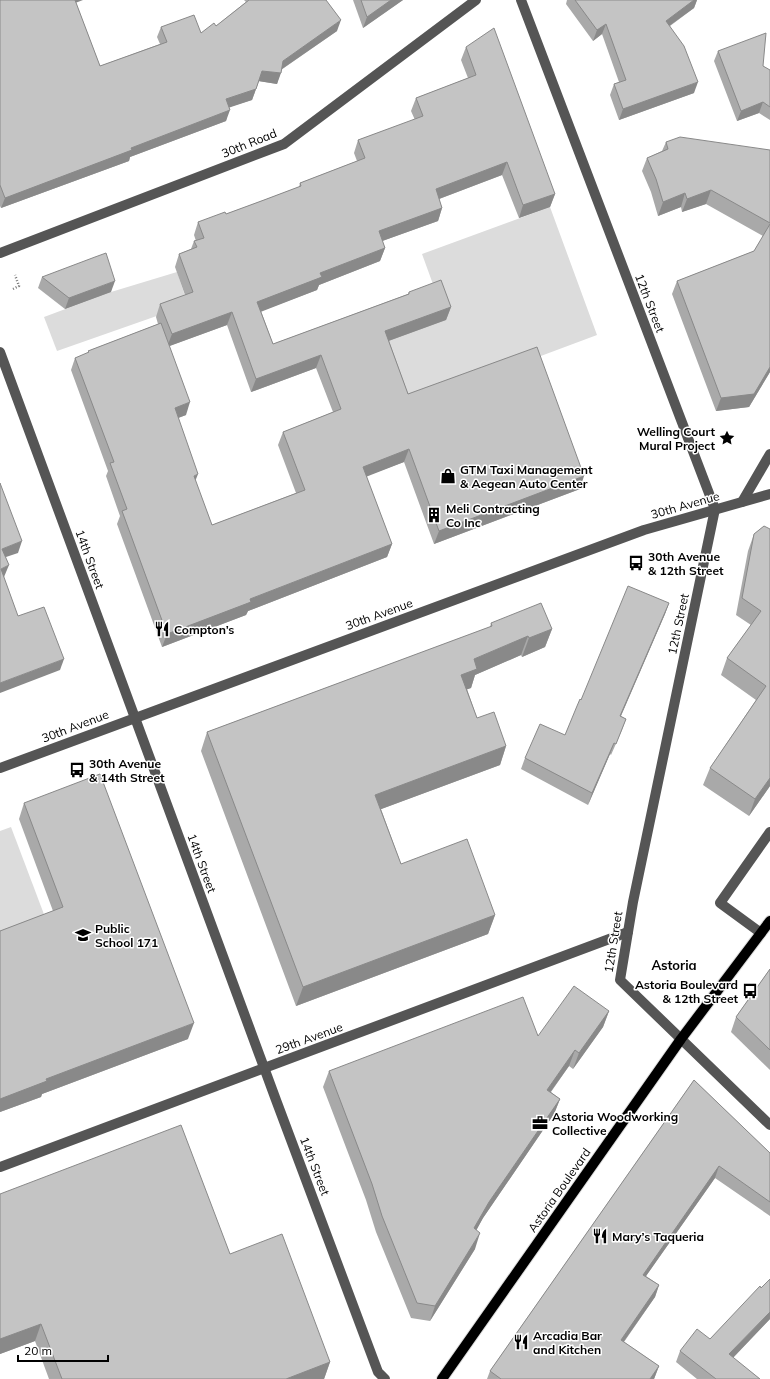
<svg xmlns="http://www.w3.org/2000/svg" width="770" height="1379" font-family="Mulish,sans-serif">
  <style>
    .green { fill: #dcdcdc }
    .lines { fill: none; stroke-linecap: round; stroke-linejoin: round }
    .major-casing { stroke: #dbdbdb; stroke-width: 12 }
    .path { stroke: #777; stroke-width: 2.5; stroke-dasharray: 1 2; stroke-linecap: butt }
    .minor { stroke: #555; stroke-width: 10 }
    .major { stroke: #000; stroke-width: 10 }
    .wall { fill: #a9a9a9; fill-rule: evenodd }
    .shaded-wall { fill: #898989 }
    .building { fill: #c4c4c4; stroke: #898989 }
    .labels { text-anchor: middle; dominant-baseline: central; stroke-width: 3; stroke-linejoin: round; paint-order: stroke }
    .street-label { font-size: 12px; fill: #000; stroke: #fff }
    .poi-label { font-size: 12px; font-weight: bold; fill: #000; stroke: #fff; text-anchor: start }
    .neighbourhood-label { font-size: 13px; font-weight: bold; fill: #000; stroke: #fff }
  </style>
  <rect width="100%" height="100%" fill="#fff"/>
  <g class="green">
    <polygon points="550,207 597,335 404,407 381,344 446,320 422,254"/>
    <polygon points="177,272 188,305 57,351 44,317 111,292"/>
    <polygon points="11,827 45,917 0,934 0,831"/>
  </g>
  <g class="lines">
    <defs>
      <polyline id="major" points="442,1379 681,1039 770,921"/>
    </defs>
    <use href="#major" class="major-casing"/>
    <polyline class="path" points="13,289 19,286 15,275"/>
    <g class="minor">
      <polyline points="521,0 715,509 633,902 620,980 770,1125"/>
      <polyline points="0,253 284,144 476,0"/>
      <polyline points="0,352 276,1100 378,1372 385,1379"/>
      <polyline points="742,502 770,454"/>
      <polyline points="0,768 644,530 770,494"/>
      <polyline points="761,933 720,903 770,832"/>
      <polyline points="0,1167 628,932"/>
    </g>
    <use href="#major" class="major"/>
  </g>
  <g class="wall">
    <polygon points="0,0 76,3 100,66 160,44 157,37 161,27 201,33 216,26 246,2 244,0 326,0 337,31 281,70 277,84 259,81 252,100 229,107 226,121 130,157 129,161 1,208 0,206"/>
    <polygon points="353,0 403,0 363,28"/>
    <polygon points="567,0 697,0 694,8 670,26 694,93 619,120 610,95 614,84 619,82 602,34 593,41 566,4"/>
    <path d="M466 47 555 194 550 207 519 218 502 175 439 199 442 208 438 221 382 241 385 248 380 261 319 285 317 290 261 311 273 344 408 294 409 292 451 307 446 320 389 341 408 394 580 489 434 544 404 462 366 476 392 544 387 557 248 611 246 615 162 647 117 524 120 516 106 476 108 471 71 370 75 358 88 353V351L158 324 156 317 160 304 185 295 175 267 179 254 191 249 194 241H196L194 235 198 222 226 214 264 200 299 187 300 183 357 161 354 153 358 140 415 120 411 111 416 98 468 78 461 60ZM227 325 251 392 316 368 333 412 283 432 278 445 296 493 212 525 195 481 178 418 186 415 169 346Z"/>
    <polygon points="718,51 763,66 770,70 770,120 759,113 737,121 714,61"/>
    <polygon points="666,142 770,150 770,372 749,407 716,411 672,294 677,281 754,251 763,236 706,204 682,212 681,207 658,216 651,192 642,171 647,158 662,151"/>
    <polygon points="42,277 111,292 65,309 38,288"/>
    <polygon points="764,526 770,786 749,816 703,785 710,768 756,700 721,675 727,658 751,625 736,615 748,551 754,534"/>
    <polygon points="669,603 665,614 621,716 626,719 622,730 611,755 610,754 588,805 521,769 525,758 565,735 581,700"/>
    <polygon points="491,623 552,629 545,647 522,657 521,655 475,675 471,688 467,689 477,718 506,746 500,765 381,809 401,864 495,915 488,934 296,1006 201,751 207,732 490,627"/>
    <polygon points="24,803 188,1039 42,1094 41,1097 0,1112 0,931 53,911 19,819"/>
    <polygon points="770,969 770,1070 731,1032 736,1017"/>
    <polygon points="609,1011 603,1027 573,1069 569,1066 551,1092 560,1099 554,1114 483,1218 476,1230 475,1249 430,1321 411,1318 376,1232 366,1200 323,1087 329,1071 538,1036"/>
    <polygon points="694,1080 770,1153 770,1216 715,1178 646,1276 659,1285 655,1297 624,1342 659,1366 654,1379 487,1379 490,1371"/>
    <polygon points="0,1194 230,1254 330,1362 324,1379 49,1379 35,1341 0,1354"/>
    <polygon points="761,1288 770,1319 733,1358 760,1379 697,1379 676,1362 680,1351 710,1339"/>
  </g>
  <g class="shaded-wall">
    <polygon points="71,0 83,0 70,5"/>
    <polygon points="391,0 403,0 363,28 367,17"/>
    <polygon points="694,0 697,0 694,8 662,31 666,21"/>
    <polygon points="341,20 337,31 279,71 283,61"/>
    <polygon points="606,24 602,34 593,41 597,30"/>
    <polygon points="262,71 281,73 277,84 258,81"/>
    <polygon points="698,82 694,93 619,120 623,109"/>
    <polygon points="256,89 252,100 222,110 226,99"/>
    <polygon points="763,102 759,113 737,121 741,111"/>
    <polygon points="230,110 226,121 130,157 129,161 1,208 5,198 131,148"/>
    <polygon points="507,162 502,175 431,202 436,189"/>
    <polygon points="711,190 706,204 682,212 687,199"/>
    <polygon points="685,193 681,207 658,216 663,202"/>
    <polygon points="555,194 550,207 519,218 523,205"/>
    <polygon points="442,208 438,221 374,244 379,231"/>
    <polygon points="385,248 380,261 319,285 317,290 253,315 257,302 320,273"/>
    <polygon points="115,281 111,292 65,309 69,298"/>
    <polygon points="451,307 446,320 380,344 385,331"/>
    <polygon points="232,312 227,325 167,347 172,334"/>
    <polygon points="321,355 316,368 251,392 256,379"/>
    <polygon points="770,367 770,372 749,407 716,411 721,398"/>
    <polygon points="190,402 186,415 170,421 175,408"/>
    <polygon points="409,449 404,462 358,480 363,467"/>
    <polygon points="198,474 193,487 194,476"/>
    <polygon points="584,476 580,489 434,544 439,531"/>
    <polygon points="22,541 18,553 0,559 2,549"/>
    <polygon points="392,544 387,557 248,611 246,615 162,647 167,634 250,599"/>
    <polygon points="9,565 4,577 0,579 1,569"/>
    <polygon points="669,603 665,614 616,727 620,716"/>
    <polygon points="552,629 545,647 522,657 529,638"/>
    <polygon points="528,636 521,655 475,675 471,688 454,694 461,675 474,659"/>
    <polygon points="64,659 60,670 0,693 0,683"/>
    <polygon points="614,743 610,754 588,805 592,793"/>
    <polygon points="506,746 500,765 368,814 375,795"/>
    <polygon points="770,778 770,786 749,816 755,799"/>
    <polygon points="495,915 488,934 296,1006 303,987"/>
    <polygon points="609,1011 603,1027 573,1069 579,1053"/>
    <polygon points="194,1023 188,1039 42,1094 41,1097 0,1112 0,1099 46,1079"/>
    <polygon points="575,1050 569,1066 541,1105 547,1090"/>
    <polygon points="560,1099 554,1114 483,1218 469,1244 474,1228 489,1202"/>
    <polygon points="719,1166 715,1178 639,1286 643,1275"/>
    <polygon points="480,1233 475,1249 430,1321 435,1306"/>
    <polygon points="659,1285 655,1297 617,1351 621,1340"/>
    <polygon points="770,1312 770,1319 725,1366 729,1354"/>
    <polygon points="41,1324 35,1341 0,1354 0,1339"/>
    <polygon points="330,1362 324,1379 286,1379"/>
    <polygon points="659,1366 654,1379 650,1379"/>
  </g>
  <g class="building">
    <polygon points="0,0 75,0 100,66 167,42 161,27 194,15 201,33 214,23 216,26 249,0 326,0 341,20 283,61 281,73 262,71 256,89 226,99 230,110 131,148 132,150 5,198 0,185"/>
    <polygon points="361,0 391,0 367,17"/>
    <polygon points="575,0 694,0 666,21 684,46 698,82 623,109 614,84 626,80 606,24 597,30"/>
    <polygon points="494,28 555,194 523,205 507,162 436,189 442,208 379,231 385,248 320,273 322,277 257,302 273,344 409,294 409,292 441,280 451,307 385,331 408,394 537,347 584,476 439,531 409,449 363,467 392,544 250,599 251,602 167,634 122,511 127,509 110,463 114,462 75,358 89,352 88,351 161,323 190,402 175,408 198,474 194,476 212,525 305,490 283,432 341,409 321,355 256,379 232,312 172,334 160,304 193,292 179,254 197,247 194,241 204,238 198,222 225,212 226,214 264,200 301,186 300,183 365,158 358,140 423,116 416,98 476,75 466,47"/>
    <polygon points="766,33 763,66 770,70 770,107 763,102 741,111 718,51"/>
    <polygon points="680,137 770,150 770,223 711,190 687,199 685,193 663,202 656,179 647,158 668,149 666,142"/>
    <polygon points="770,224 770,367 754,394 721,398 677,281 754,251"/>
    <polygon points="106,253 115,281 69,298 42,277 95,257"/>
    <polygon points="0,483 22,541 2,549 9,565 1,569 18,616 44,607 64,659 0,683"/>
    <polygon points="764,526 770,529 770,778 755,799 710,768 766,686 727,658 761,611 742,598 754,534"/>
    <polygon points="628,586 669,603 620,716 626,719 616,744 614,743 592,793 525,758 540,724 565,735 577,706 580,699 581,700"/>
    <polygon points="541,603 552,629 529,638 528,636 474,659 477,669 461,675 477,718 494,712 506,746 375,795 401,864 467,839 495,915 303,987 207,732 492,626 491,623"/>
    <polygon points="100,774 194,1023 46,1079 47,1081 0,1099 0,931 63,907 24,803"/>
    <polygon points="770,969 770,1050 736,1017"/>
    <polygon points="574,986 609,1011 579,1053 575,1050 547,1090 560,1099 489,1202 474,1228 480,1233 435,1306 417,1303 382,1216 372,1184 329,1071 523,997 538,1036"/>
    <polygon points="694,1080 770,1153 770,1202 719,1166 643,1275 659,1285 621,1340 659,1366 650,1379 501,1379 490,1371"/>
    <polygon points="181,1125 230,1254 282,1234 330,1362 286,1379 62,1379 41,1324 0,1339 0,1194"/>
    <polygon points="770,1279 770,1312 729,1354 760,1379 716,1379 680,1351 697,1329 710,1339 760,1286 761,1288"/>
  </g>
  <defs>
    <symbol id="sight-bare" viewBox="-9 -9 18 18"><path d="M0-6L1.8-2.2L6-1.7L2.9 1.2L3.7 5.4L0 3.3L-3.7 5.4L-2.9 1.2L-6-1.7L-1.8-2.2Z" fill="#000" stroke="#fff" stroke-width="2.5" paint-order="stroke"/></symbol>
    <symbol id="shop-bare" viewBox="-9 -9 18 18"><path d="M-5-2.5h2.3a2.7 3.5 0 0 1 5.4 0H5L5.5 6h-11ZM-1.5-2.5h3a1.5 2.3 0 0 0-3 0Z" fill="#000" stroke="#fff" stroke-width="2.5" paint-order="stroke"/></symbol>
    <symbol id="building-bare" viewBox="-9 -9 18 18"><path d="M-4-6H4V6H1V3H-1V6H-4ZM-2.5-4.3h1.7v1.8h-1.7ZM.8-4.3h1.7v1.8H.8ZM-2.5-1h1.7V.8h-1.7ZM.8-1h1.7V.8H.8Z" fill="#000" stroke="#fff" stroke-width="2.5" paint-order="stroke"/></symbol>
    <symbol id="bus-bare" viewBox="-9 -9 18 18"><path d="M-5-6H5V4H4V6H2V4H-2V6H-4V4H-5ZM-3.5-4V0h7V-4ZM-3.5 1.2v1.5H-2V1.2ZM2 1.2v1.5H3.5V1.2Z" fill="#000" stroke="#fff" stroke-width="2.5" paint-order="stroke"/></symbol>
    <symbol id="restaurant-bare" viewBox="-9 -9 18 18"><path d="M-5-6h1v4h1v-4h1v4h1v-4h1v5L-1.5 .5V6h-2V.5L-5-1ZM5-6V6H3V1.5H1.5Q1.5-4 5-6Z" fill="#000" stroke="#fff" stroke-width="2.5" paint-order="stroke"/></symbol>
    <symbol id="school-bare" viewBox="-9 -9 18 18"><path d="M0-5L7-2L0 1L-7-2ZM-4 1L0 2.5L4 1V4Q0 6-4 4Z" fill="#000" stroke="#fff" stroke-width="2.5" paint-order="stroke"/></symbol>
    <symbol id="office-bare" viewBox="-9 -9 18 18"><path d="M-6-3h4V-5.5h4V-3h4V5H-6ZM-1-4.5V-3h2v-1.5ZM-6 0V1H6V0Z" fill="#000" stroke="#fff" stroke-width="2.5" paint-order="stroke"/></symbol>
  </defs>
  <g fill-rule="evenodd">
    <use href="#sight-bare" x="716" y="427" width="22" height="22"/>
    <use href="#shop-bare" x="437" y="465" width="22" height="22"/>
    <use href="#building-bare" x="423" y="504" width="22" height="22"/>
    <use href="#bus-bare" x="625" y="552" width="22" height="22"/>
    <use href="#restaurant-bare" x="151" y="618" width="22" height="22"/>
    <use href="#bus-bare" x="66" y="759" width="22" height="22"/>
    <use href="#school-bare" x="72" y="924" width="22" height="22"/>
    <use href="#bus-bare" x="739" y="980" width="22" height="22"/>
    <use href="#office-bare" x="529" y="1112" width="22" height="22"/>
    <use href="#restaurant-bare" x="589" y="1225" width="22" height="22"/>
    <use href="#restaurant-bare" x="510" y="1331" width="22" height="22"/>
  </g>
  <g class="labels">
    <g class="street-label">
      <text transform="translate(249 143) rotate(-22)">30th Road</text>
      <text transform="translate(650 303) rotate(69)">12th Street</text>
      <text transform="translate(685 505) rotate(-16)">30th Avenue</text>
      <text transform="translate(90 559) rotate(70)">14th Street</text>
      <text transform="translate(379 614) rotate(-20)">30th Avenue</text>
      <text transform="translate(678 624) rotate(-78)">12th Street</text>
      <text transform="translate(75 726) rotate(-21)">30th Avenue</text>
      <text transform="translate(202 863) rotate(70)">14th Street</text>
      <text transform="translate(613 942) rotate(-81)">12th Street</text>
      <text transform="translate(309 1038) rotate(-20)">29th Avenue</text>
      <text transform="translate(315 1166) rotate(69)">14th Street</text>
      <text transform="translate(559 1190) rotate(-55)">Astoria Boulevard</text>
    </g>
    <g class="poi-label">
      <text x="715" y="431" text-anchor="end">Welling Court<tspan x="715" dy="14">Mural Project</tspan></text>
      <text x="460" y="469">GTM Taxi Management<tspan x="460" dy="14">&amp; Aegean Auto Center</tspan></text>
      <text x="446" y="508">Meli Contracting<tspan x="446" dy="14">Co Inc</tspan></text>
      <text x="648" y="556">30th Avenue<tspan x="648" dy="14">&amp; 12th Street</tspan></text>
      <text x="174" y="629">Compton’s</text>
      <text x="89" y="763">30th Avenue<tspan x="89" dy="14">&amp; 14th Street</tspan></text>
      <text x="95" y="928">Public<tspan x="95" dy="14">School 171</tspan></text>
      <text x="738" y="984" text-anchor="end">Astoria Boulevard<tspan x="738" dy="14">&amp; 12th Street</tspan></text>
      <text x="552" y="1116">Astoria Woodworking<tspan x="552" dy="14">Collective</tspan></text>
      <text x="612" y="1236">Mary’s Taqueria</text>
      <text x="533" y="1335">Arcadia Bar<tspan x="533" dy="14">and Kitchen</tspan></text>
    </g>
    <g class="neighbourhood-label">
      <text x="674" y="965">Astoria</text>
    </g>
  </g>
  <path d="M18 1355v6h90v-6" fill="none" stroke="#000000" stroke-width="2"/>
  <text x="24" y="1355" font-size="12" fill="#000000" stroke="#ffffff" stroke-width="3" paint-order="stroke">20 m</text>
</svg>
